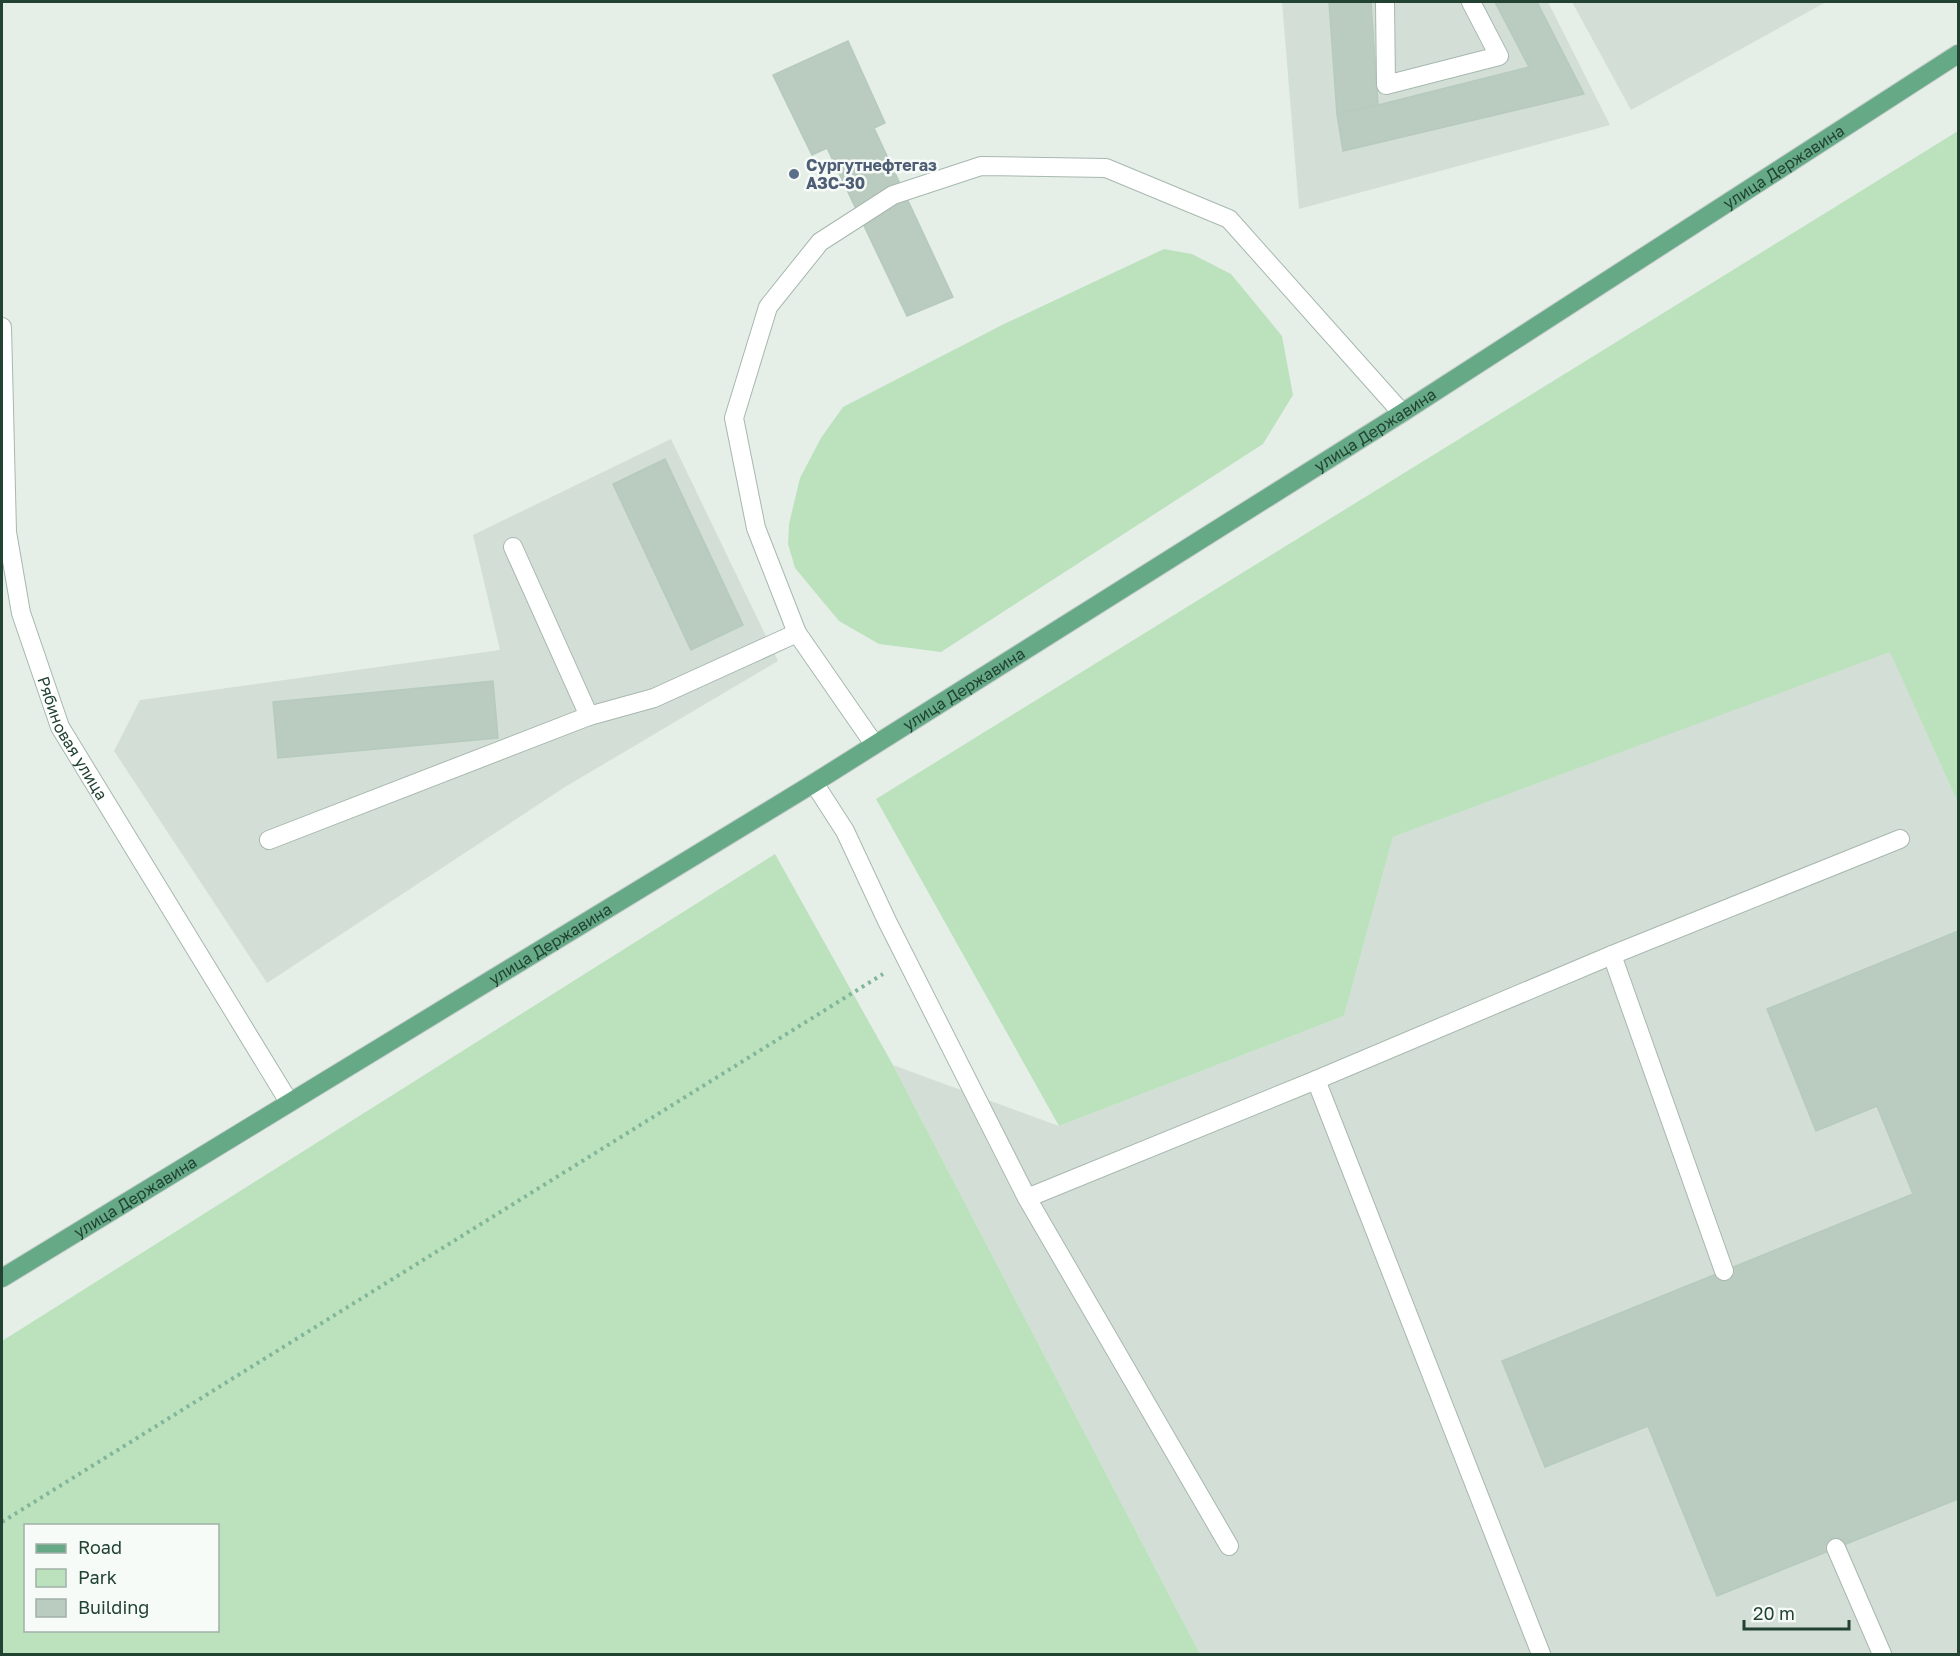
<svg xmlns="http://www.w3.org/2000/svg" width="1960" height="1656" font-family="'Golos Text',sans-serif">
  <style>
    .built { fill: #d3dfd6 }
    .green { fill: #bce2bd; fill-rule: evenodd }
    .building { fill: #bacbc0; stroke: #b6cabd; stroke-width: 1.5 }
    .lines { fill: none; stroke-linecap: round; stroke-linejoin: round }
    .minor-casing { stroke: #a7b8ae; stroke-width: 20 }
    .major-casing { stroke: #c1cac6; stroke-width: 20 }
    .path { stroke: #82b699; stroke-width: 4; stroke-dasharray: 3 4.5; stroke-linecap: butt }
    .minor { stroke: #fff; stroke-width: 18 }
    .major { stroke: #65a987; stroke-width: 18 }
    .service-dot { fill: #5c6f8a; stroke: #f6fbf7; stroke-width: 2 }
    .labels { text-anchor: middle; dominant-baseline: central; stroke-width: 5; stroke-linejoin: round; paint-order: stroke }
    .service-label { font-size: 16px; font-weight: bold; fill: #4e5e75; stroke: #f6fbf7; text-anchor: start }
    .street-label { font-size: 16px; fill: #224332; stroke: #f6fbf7 }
  </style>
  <rect width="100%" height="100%" fill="#e5efe8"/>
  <g class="built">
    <polygon points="1282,2 1548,2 1610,125 1299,209"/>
    <polygon points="1572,2 1826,2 1631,110"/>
    <polygon points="671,439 778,661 565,787 267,983 114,751 140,700 500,650 473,535"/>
    <polygon points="1890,651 1958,803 1958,1654 1200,1654 893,1065 1059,1126 1344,1016 1393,837"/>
  </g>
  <g class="green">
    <polygon points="1958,131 1958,803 1890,652 1393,837 1344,1016 1059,1126 876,799"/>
    <polygon points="1164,249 1192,254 1231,274 1282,336 1293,395 1263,444 941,652 879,644 839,621 795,568 788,544 789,524 800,478 821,438 843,407 1002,325"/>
    <path d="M775 854 893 1065 1200 1654H2V1341ZM26 1526H218V1630H26Z"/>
  </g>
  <g class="building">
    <polygon points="1329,2 1371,2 1378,105 1337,114"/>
    <polygon points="1495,2 1537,2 1584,94 1343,151 1337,114 1378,105 1529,67"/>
    <polygon points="848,41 885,123 874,128 953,297 907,316 827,148 812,155 773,75"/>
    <polygon points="665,459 743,625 691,650 613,484"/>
    <polygon points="493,681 498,738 278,758 273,702"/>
    <polygon points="1958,931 1958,1499 1717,1596 1648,1426 1545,1467 1502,1361 1913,1194 1877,1106 1816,1131 1767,1009"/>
  </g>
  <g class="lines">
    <defs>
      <g id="minor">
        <polyline points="1385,2 1386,85 1499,56 1471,2"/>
        <path id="s1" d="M2 327 7 532 21 613 60 727 289 1102"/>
        <polyline points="513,547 589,716 654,698 797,633"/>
        <polyline points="874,744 797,633 756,528 734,418 768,307 820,242 893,195 981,166 1106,168 1229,219 1402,413"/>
        <polyline points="814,783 845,831 887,921 1027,1198 1229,1546"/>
        <polyline points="269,840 589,716"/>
        <polyline points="1612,955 1724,1271"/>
        <polyline points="1316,1080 1612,955 1900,839"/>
        <polyline points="1027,1198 1316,1080 1541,1654"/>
        <polyline points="1836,1548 1882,1654"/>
      </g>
      <g id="major">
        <path id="s2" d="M2 1278 814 783 1402 413 1958 54"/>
      </g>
    </defs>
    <use href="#minor" class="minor-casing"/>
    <use href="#major" class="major-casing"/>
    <polyline class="path" points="2,1522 883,974"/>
    <use href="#minor" class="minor"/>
    <use href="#major" class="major"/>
  </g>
  <circle class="service-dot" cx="794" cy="174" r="6"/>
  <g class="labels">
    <g class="service-label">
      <text x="806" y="165">Сургутнефтегаз<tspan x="806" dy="18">АЗС-30</tspan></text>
    </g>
    <g class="street-label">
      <text stroke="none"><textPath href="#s2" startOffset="2100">улица Державина</textPath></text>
      <text stroke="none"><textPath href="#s2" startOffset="1614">улица Державина</textPath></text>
      <text stroke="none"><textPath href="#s2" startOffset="1128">улица Державина</textPath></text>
      <text stroke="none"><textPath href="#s1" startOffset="423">Рябиновая улица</textPath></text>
      <text stroke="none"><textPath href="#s2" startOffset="642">улица Державина</textPath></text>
      <text stroke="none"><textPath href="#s2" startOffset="156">улица Державина</textPath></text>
    </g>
  </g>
  <rect width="1960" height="1656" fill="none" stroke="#224332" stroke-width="6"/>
  <rect x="24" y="1524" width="195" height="108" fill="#f6fbf7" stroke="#a1b1a8" stroke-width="1.5"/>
  <rect x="36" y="1544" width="30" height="9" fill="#65a987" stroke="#a1b1a8" stroke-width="1.5"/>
  <text x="78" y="1554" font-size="18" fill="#224332">Road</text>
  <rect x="36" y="1569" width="30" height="18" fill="#bce2bd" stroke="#a1b1a8" stroke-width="1.5"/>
  <text x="78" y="1584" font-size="18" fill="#224332">Park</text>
  <rect x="36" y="1599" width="30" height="18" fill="#bacbc0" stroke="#a1b1a8" stroke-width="1.5"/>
  <text x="78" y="1614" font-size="18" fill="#224332">Building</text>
  <path d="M1744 1620v9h105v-9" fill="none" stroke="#224332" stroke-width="3"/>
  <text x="1753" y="1620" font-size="18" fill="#224332" stroke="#f6fbf7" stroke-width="4.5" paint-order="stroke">20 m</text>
</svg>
